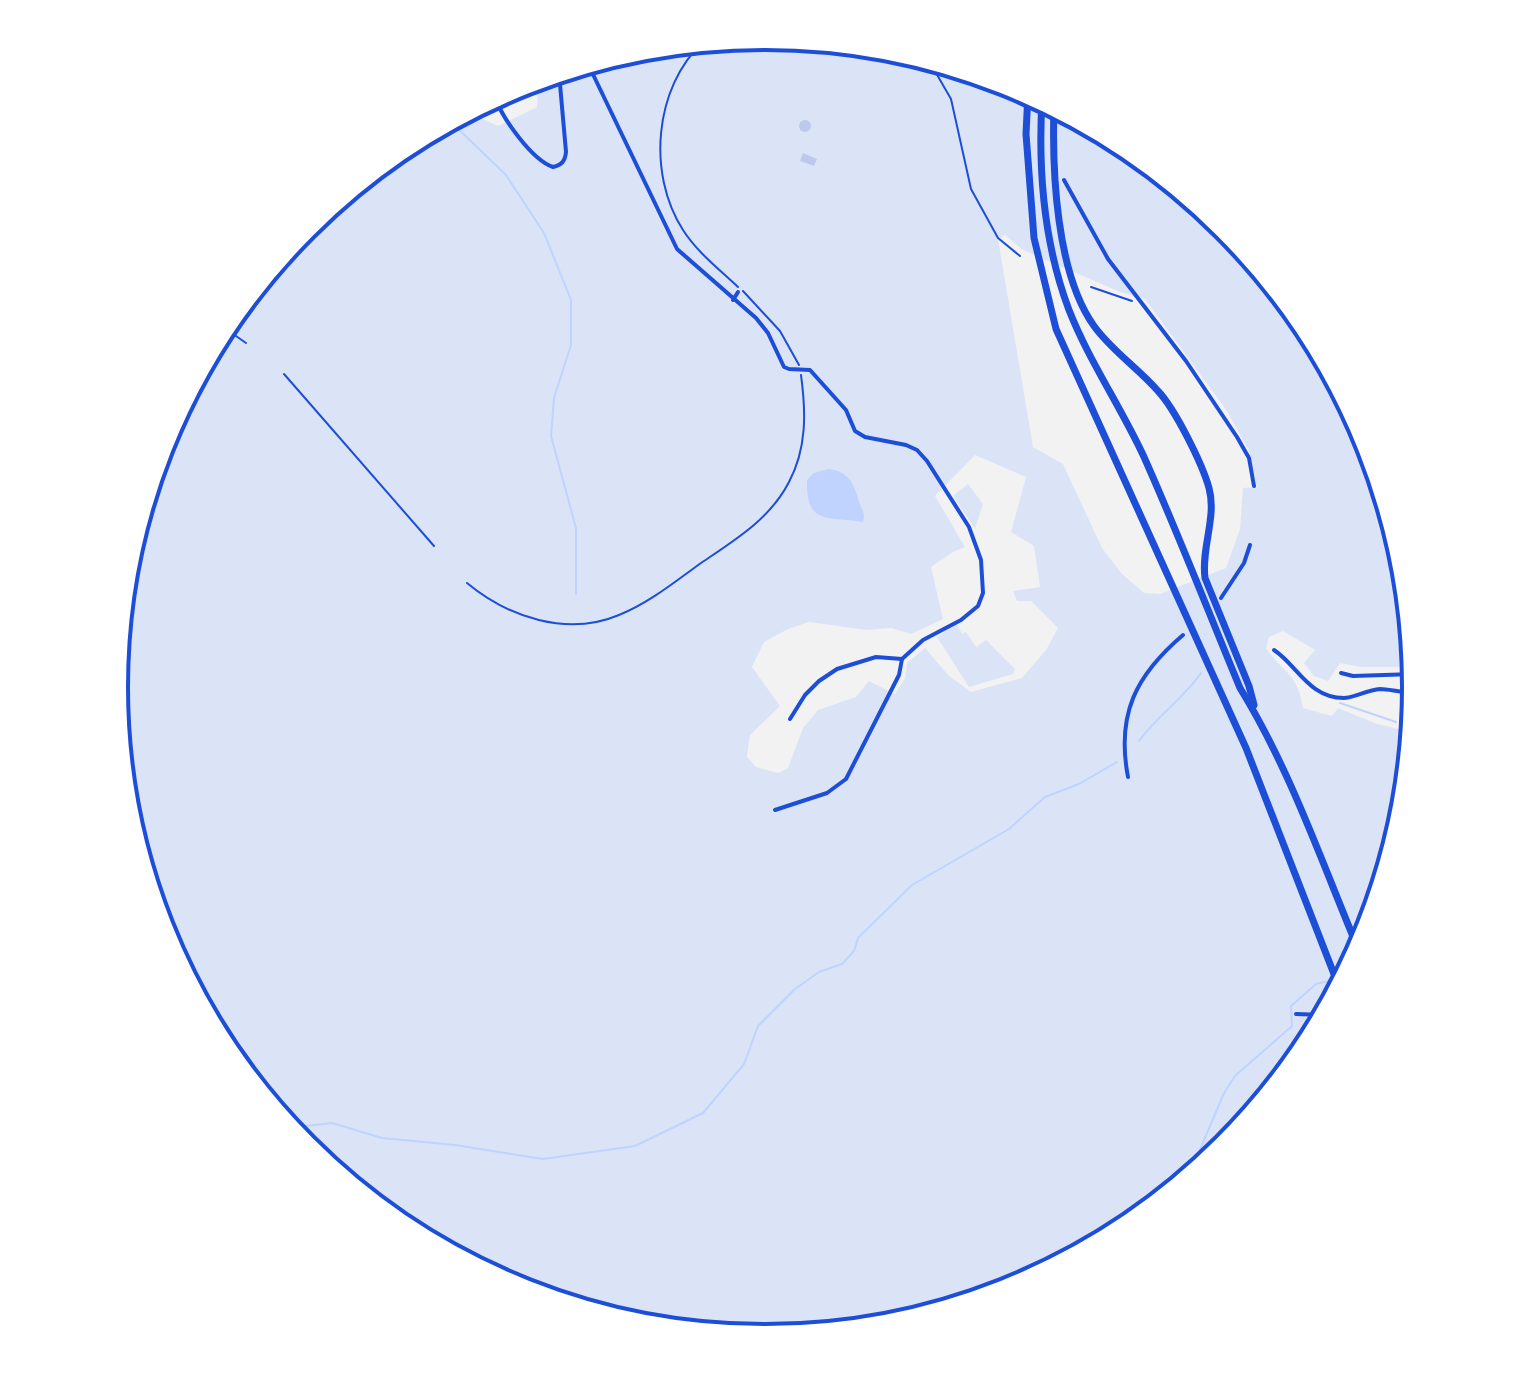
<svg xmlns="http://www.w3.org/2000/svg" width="1531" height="1374" font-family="'Zilla Slab',serif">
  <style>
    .green { fill: #dbe4f7; fill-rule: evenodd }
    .water { fill: #bfd3fe }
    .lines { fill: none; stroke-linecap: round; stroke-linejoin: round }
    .stream { stroke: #bfd3fe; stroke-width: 2 }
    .building { fill: #bdc9ec }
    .path { stroke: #1d4ed8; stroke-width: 2 }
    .minor { stroke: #1d4ed8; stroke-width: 4 }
    .motorway { stroke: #1d4ed8; stroke-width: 7 }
    .rim { fill: none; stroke: #1d4ed8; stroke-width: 4 }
  </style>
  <rect width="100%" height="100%" fill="#f2f2f2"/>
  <g class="green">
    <path d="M766 36 893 49 1015 86 1128 146 1226 227 1307 326 1367 438 1404 560 1410 621 1406 626 1411 633 1415 667H1361L1340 663 1328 681 1314 676 1304 663 1315 650 1283 631 1269 637 1266 648C1283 673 1297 672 1303 708L1332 716 1338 708 1377 724 1411 732 1404 751 1410 753 1404 814 1367 937 1307 1049 1225 1148 1127 1229 1014 1289 892 1326 765 1338 638 1325 516 1288 403 1228 305 1147 224 1048 164 936 127 814 115 687 127 560 164 437 224 325 306 226 404 145 472 109 477 116 498 126 537 107 538 79 639 48ZM1005 235 1023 250 1120 292 1145 299 1227 411 1249 451 1257 487 1243 488 1240 529 1226 568 1160 594 1144 593 1122 574 1102 548 1063 464 1033 447 998 239ZM975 455 1026 477 1011 532 1034 546 1040 587 1013 591 1017 601H1031L1058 628 1046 650 1022 678 971 692 948 675 925 648 907 663 905 678 895 694 869 681 856 697 818 710 803 728 788 768 778 773 756 767 747 757 750 735 780 706 752 667 764 642 788 629 809 622 866 630 891 628 911 634 943 619 931 567 953 552 965 547 935 496Z"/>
    <polygon points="968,484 983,504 975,529 953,496"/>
    <polygon points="957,624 962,634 966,632 976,647 986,640 1015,669 1013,674 969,687 937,637"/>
  </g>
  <path class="water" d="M828 469C851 471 854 486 860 504 863 512 865 514 863 522 827 516 806 526 807 480L814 473Z"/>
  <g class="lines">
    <g class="stream">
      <polyline points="450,121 506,175 544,233 571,300 571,345 554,398 551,436 576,528 576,594"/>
      <polyline points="1340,703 1396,722"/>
      <path d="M1139 741C1157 716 1183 699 1201 673"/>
      <polyline points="1339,977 1348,973"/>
      <polyline points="289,1128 332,1123 382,1138 455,1145 543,1159 635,1146 703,1113 744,1064 758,1026 795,989 819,972 842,964 854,951 858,938 912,885 1009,829 1045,797 1079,784 1117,762"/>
      <polyline points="1157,1203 1172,1181 1196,1159 1224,1093 1235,1076 1292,1026 1291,1006 1316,984 1333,980"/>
    </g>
  </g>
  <g class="building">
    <circle cx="805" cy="126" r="6"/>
    <polygon points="803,153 817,159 814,166 800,161"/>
  </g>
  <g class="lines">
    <g class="path">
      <path d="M703 42C654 88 647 174 683 230 697 252 719 269 738 287"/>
      <polyline points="928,59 951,99 971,189 998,238 1020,256"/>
      <polyline points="1091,287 1132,301"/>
      <polyline points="743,291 780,331 799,365"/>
      <polyline points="223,327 246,343"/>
      <polyline points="284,374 434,546"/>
      <path d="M467 583C508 617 567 637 619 615 649 603 676 581 701 563 735 540 770 519 789 482 807 448 806 412 801 375"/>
    </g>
    <g class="minor">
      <polyline points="588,64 677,249 756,318 768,333 784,367 789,369 810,370 846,410 855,431 865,437 906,445 917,450 927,461 969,527 981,560 983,593 978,606 961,620 923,640 902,659 876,657 837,669 819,681 805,695 790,719"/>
      <polyline points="1015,86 1017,92"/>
      <path d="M495 97C502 118 532 160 553 167 562 165 565 161 566 152L559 73"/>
      <polyline points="1064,180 1108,259 1186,361 1237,437 1249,458 1254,486"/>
      <polyline points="733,300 738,292"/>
      <polyline points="1221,598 1244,563 1250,545"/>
      <path d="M1274 650C1297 665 1309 698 1344 698 1352 698 1368 690 1380 689 1393 689 1404 695 1416 690"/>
      <polyline points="1341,673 1353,676 1415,674"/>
      <path d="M1128 777C1116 714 1136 675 1183 635"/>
      <polyline points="775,810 827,793 846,779 899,675 902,659"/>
      <polyline points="1296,1014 1325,1015"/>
    </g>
    <g class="motorway">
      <polyline points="1028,93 1026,134 1034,238 1056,329 1246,748 1339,987"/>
      <path d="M1042 100C1038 170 1044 244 1069 310 1089 361 1121 407 1144 457 1178 533 1208 611 1240 688 1290 769 1322 863 1359 951"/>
      <path d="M1054 107C1052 170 1056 273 1094 326 1112 351 1138 368 1158 391 1175 409 1202 463 1209 488 1217 517 1201 548 1205 578L1249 686 1254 705"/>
    </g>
  </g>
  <path d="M0 0H1531V1374H0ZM128 687a637 637 0 1 1 1274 0a637 637 0 1 1-1274 0Z" fill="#fff" fill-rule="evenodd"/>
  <path class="rim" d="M128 687a637 637 0 1 1 1274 0a637 637 0 1 1-1274 0Z"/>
</svg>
